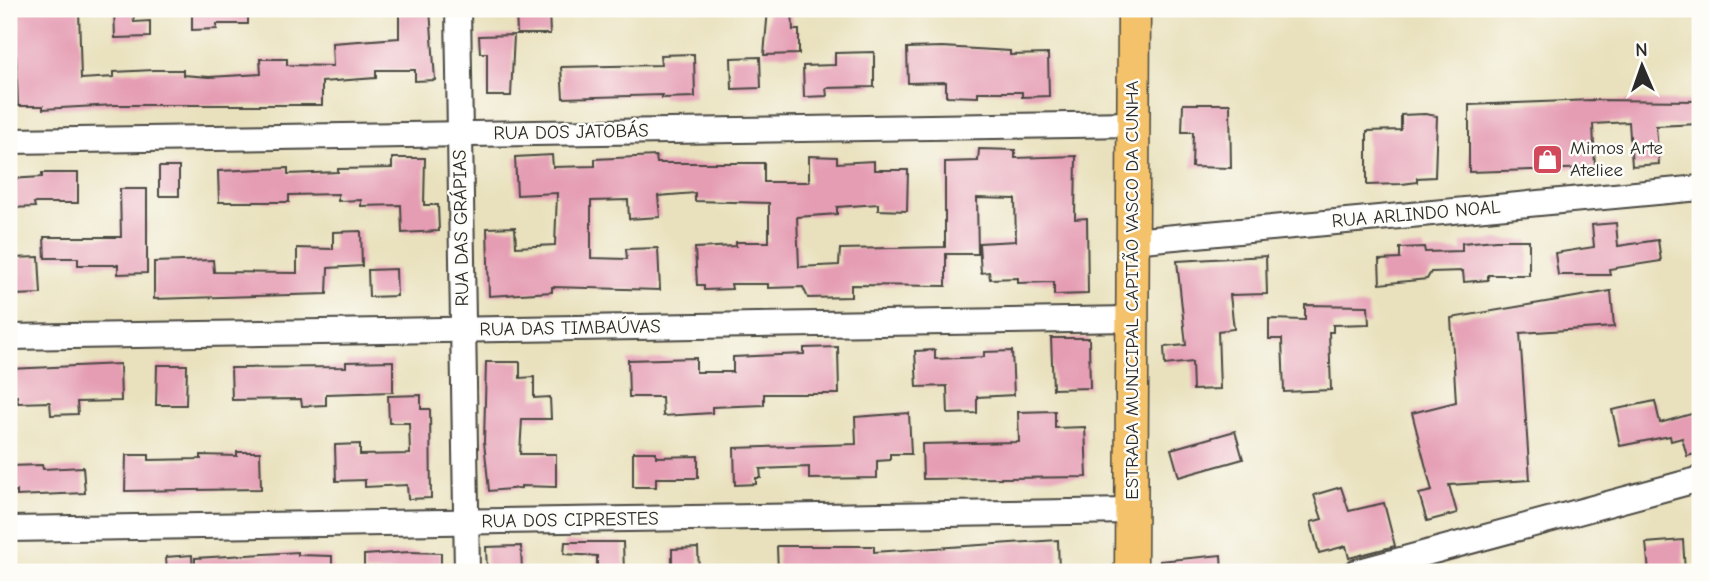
<svg xmlns="http://www.w3.org/2000/svg" width="1709" height="581" font-family="'Comic Neue',sans-serif">
  <style>
    .building { fill: #e59db4 }
    .lines { fill: none; stroke-linecap: round; stroke-linejoin: round }
    .minor-casing { stroke: #484641; stroke-width: 28 }
    .major-casing { stroke: #484641; stroke-width: 35 }
    .minor { stroke: #fff; stroke-width: 24 }
    .major { stroke: #f3c26a; stroke-width: 32 }
    .labels { text-anchor: middle; dominant-baseline: central; stroke-width: 5; stroke-linejoin: round; paint-order: stroke }
    .street-label { font-size: 19px; fill: #2b2b2b; stroke: #fdfcf7 }
    .poi-label { font-size: 19px; fill: #2b2b2b; stroke: #fdfcf7; text-anchor: start }
  </style>
  <rect width="100%" height="100%" fill="#fdfcf7"/>
  <filter id="ink" filterUnits="userSpaceOnUse"><feTurbulence type="fractalNoise" baseFrequency=".0143" numOctaves="2"/><feDisplacementMap in="SourceGraphic" scale="14" xChannelSelector="R" yChannelSelector="G"/><feConvolveMatrix kernelMatrix="1 2 1 2 8 2 1 2 1" color-interpolation-filters="sRGB"/></filter>
  <filter id="wash" filterUnits="userSpaceOnUse"><feTurbulence type="fractalNoise" baseFrequency=".00686" numOctaves="4" result="noise"/><feDisplacementMap in="SourceGraphic" scale="28" xChannelSelector="R" yChannelSelector="G"/><feGaussianBlur stdDeviation="1.57" result="paint"/><feColorMatrix in="noise" values="0 0 0 0 0 0 0 0 0 0 0 0 0 0 0 0 0 1.4 0 .05"/><feComposite in="paint" operator="in"/></filter>
  <g filter="url(#wash)">
    <rect width="100%" height="100%" fill="#e9e1bd"/>
    <g id="blocks">
      <g class="building">
        <polygon points="12,9 79,9 81,79 114,77 114,72 154,70 183,70 183,75 209,77 261,74 260,59 287,59 287,65 333,66 332,43 399,38 399,9 430,9 435,80 415,81 415,70 376,70 376,78 322,82 322,105 115,105 43,109 43,106 18,106 16,56 12,56"/>
        <polygon points="114,9 133,9 134,22 150,21 150,37 115,38"/>
        <polygon points="192,9 248,9 248,24 217,24 217,29 192,30"/>
        <polygon points="516,9 549,9 550,34 517,34"/>
        <polygon points="768,9 792,9 793,30 799,30 799,54 764,55"/>
        <polygon points="514,35 511,96 487,96 487,53 480,53 479,36"/>
        <polygon points="942,47 1010,51 1010,55 1048,54 1049,96 1022,97 1022,92 978,92 978,97 946,96 946,82 908,83 907,48"/>
        <polygon points="874,52 874,87 826,88 827,96 804,97 803,66 835,65 835,53"/>
        <polygon points="694,54 695,97 662,98 662,95 563,98 561,67 661,65 660,55"/>
        <polygon points="760,57 761,88 732,89 731,58"/>
        <polygon points="1592,100 1699,101 1699,124 1656,126 1659,164 1632,166 1629,122 1593,124 1595,168 1469,172 1469,105"/>
        <polygon points="1183,104 1230,104 1231,168 1192,167 1193,132 1182,132"/>
        <polygon points="1425,114 1437,116 1435,177 1417,178 1417,182 1402,184 1367,185 1367,131 1401,130 1401,115"/>
        <polygon points="979,149 1015,150 1015,158 1076,156 1075,219 1087,218 1088,294 1054,295 1054,282 1018,283 1018,278 990,279 989,272 981,273 979,243 1016,241 1015,199 977,198 978,254 946,254 946,286 851,285 851,297 808,298 803,287 768,288 768,284 731,284 732,289 704,290 704,285 697,285 695,248 736,246 736,242 769,242 769,203 695,201 695,193 658,196 660,217 629,219 628,200 591,201 591,258 627,259 626,249 658,248 660,290 552,287 552,292 489,296 487,228 515,227 516,247 555,245 557,193 517,195 515,157 552,155 553,167 595,166 595,159 656,156 657,163 764,163 764,182 809,182 809,156 837,157 837,163 874,161 874,170 908,170 907,211 878,210 878,204 837,207 837,214 797,217 799,267 839,265 840,249 945,247 945,162 978,161"/>
        <polygon points="392,158 425,158 424,205 438,205 439,231 402,233 401,205 361,206 361,200 338,201 338,194 289,195 289,202 219,202 218,171 288,168 288,174 338,172 338,169 392,168"/>
        <rect x="159" y="167" width="20" height="29"/>
        <polygon points="42,173 78,173 78,203 34,203 35,207 10,208 9,179 42,177"/>
        <polygon points="120,189 147,189 147,273 118,274 118,265 78,265 78,258 45,258 44,237 121,237"/>
        <polygon points="1616,223 1618,246 1658,240 1661,261 1609,269 1610,275 1558,275 1555,253 1594,247 1592,225"/>
        <polygon points="361,231 362,266 328,268 327,294 154,299 154,262 213,260 214,272 297,273 297,248 333,249 333,232"/>
        <polygon points="1496,240 1529,240 1529,275 1488,275 1488,280 1464,282 1463,271 1431,272 1427,279 1380,284 1379,260 1400,259 1400,248 1424,247 1425,252 1462,251 1462,243"/>
        <polygon points="1266,256 1267,294 1230,295 1234,329 1218,331 1220,389 1193,390 1192,362 1165,365 1164,347 1186,345 1177,261"/>
        <polygon points="39,257 41,294 13,295 12,258"/>
        <polygon points="396,269 397,296 369,297 368,270"/>
        <polygon points="1611,291 1614,327 1520,333 1530,480 1449,485 1457,513 1427,521 1419,494 1432,491 1412,413 1456,402 1451,318"/>
        <polygon points="1305,305 1368,306 1369,324 1333,325 1333,332 1329,332 1331,390 1284,392 1282,339 1269,339 1269,319 1305,320"/>
        <polygon points="1051,338 1089,338 1090,388 1053,389"/>
        <polygon points="838,347 839,394 764,394 764,405 712,407 712,413 663,416 662,397 629,397 628,360 696,358 696,372 733,372 733,357 804,354 804,348"/>
        <polygon points="935,350 935,359 984,357 984,352 1012,351 1014,395 977,397 977,413 948,414 947,386 917,387 915,351"/>
        <polygon points="393,361 393,392 326,394 326,405 302,406 301,399 232,400 231,368 346,367 346,362"/>
        <polygon points="486,362 520,362 520,378 534,377 534,398 550,397 551,419 522,419 520,454 556,454 556,487 521,486 521,488 489,491 484,442"/>
        <polygon points="120,364 121,401 77,402 78,414 51,415 50,402 18,403 17,396 9,396 9,369"/>
        <polygon points="157,365 187,365 186,405 156,405"/>
        <polygon points="421,395 421,409 430,409 431,498 408,499 407,485 365,487 365,480 336,481 335,445 360,444 360,455 410,454 409,423 389,423 388,396"/>
        <polygon points="1655,401 1660,423 1698,412 1700,453 1687,456 1682,438 1671,441 1670,436 1620,446 1612,410"/>
        <polygon points="1055,411 1055,428 1085,427 1087,477 923,479 922,444 1019,442 1018,412"/>
        <polygon points="909,413 911,454 890,454 890,460 877,461 877,478 809,479 809,467 760,469 761,478 756,478 756,484 735,485 734,448 856,444 855,417"/>
        <polygon points="1235,431 1243,459 1179,477 1171,449"/>
        <polygon points="237,452 260,452 261,489 125,491 126,455 149,455 149,460 201,459 201,455 237,456"/>
        <polygon points="633,452 656,452 656,457 698,456 698,478 656,478 656,487 633,487"/>
        <polygon points="42,465 43,469 83,467 85,493 17,496 17,491 9,492 9,466"/>
        <polygon points="1341,487 1349,511 1384,503 1395,546 1349,558 1346,546 1319,553 1311,522 1322,519 1314,495"/>
        <polygon points="1058,540 1059,572 1027,572 1027,570 778,572 777,546 874,546 874,552"/>
        <polygon points="1683,540 1685,572 1649,572 1646,543"/>
        <polygon points="565,542 623,542 624,572 597,572 597,556 564,554"/>
        <polygon points="521,546 522,572 487,572 486,547"/>
        <polygon points="698,548 699,572 672,572 672,549"/>
        <polygon points="298,552 298,555 332,556 332,572 195,572 195,558"/>
        <polygon points="409,552 441,553 441,572 364,572 364,555"/>
        <polygon points="192,555 193,572 167,572 166,557"/>
        <polygon points="1221,555 1222,572 1160,572 1160,561"/>
      </g>
    </g>
  </g>
  <g filter="url(#ink)">
    <use href="#blocks" fill-opacity="0" stroke="#484641" stroke-width="2"/>
    <g class="lines">
      <defs>
        <g id="minor">
          <polyline points="458,9 467,572"/>
          <polyline points="9,141 1133,124"/>
          <polyline points="1132,241 1700,188"/>
          <polyline points="9,337 1132,319"/>
          <polyline points="9,529 1131,511"/>
          <polyline points="1356,572 1700,479"/>
        </g>
        <polyline id="major" points="1131,572 1134,9"/>
      </defs>
      <use href="#minor" class="minor-casing"/>
      <use href="#major" class="major-casing"/>
      <use href="#minor" class="minor"/>
      <use href="#major" class="major"/>
    </g>
  </g>
  <defs>
    <symbol id="shop-square" viewBox="-11 -11 22 22"><rect x="-9" y="-9" width="18" height="18" rx="4" fill="#d1495b" stroke="#fdfcf7"/><path d="M-5-2.5h2.3a2.7 3.5 0 0 1 5.4 0H5L5.5 6h-11ZM-1.5-2.5h3a1.5 2.3 0 0 0-3 0Z" fill="#fff"/></symbol>
  </defs>
  <g fill-rule="evenodd">
    <use href="#shop-square" x="1530" y="142" width="35" height="35"/>
  </g>
  <g class="labels">
    <g class="street-label">
      <text transform="translate(571 132) rotate(-1)">RUA DOS JATOBÁS</text>
      <text transform="translate(1416 214) rotate(-5)">RUA ARLINDO NOAL</text>
      <text transform="translate(461 228) rotate(-91)">RUA DAS GRÁPIAS</text>
      <text transform="translate(1132 290) rotate(-90)">ESTRADA MUNICIPAL CAPITÃO VASCO DA CUNHA</text>
      <text transform="translate(570 328) rotate(-1)">RUA DAS TIMBAÚVAS</text>
      <text transform="translate(570 520) rotate(-1)">RUA DOS CIPRESTES</text>
    </g>
    <g class="poi-label">
      <text x="1570" y="148">Mimos Arte<tspan x="1570" dy="22">Ateliee</tspan></text>
    </g>
  </g>
  <rect width="1709" height="581" fill="none" stroke="#fdfcf7" stroke-width="35"/>
  <g transform="translate(1642 66) rotate(358)" stroke="#fdfcf7" stroke-width="5" paint-order="stroke">
  <path d="M0-5L12 26L0 18L-12 26Z" fill="#2b2b2b"/>
  <text y="-10" font-size="19" font-weight="bold" text-anchor="middle" fill="#2b2b2b">N</text>
  </g>
</svg>
